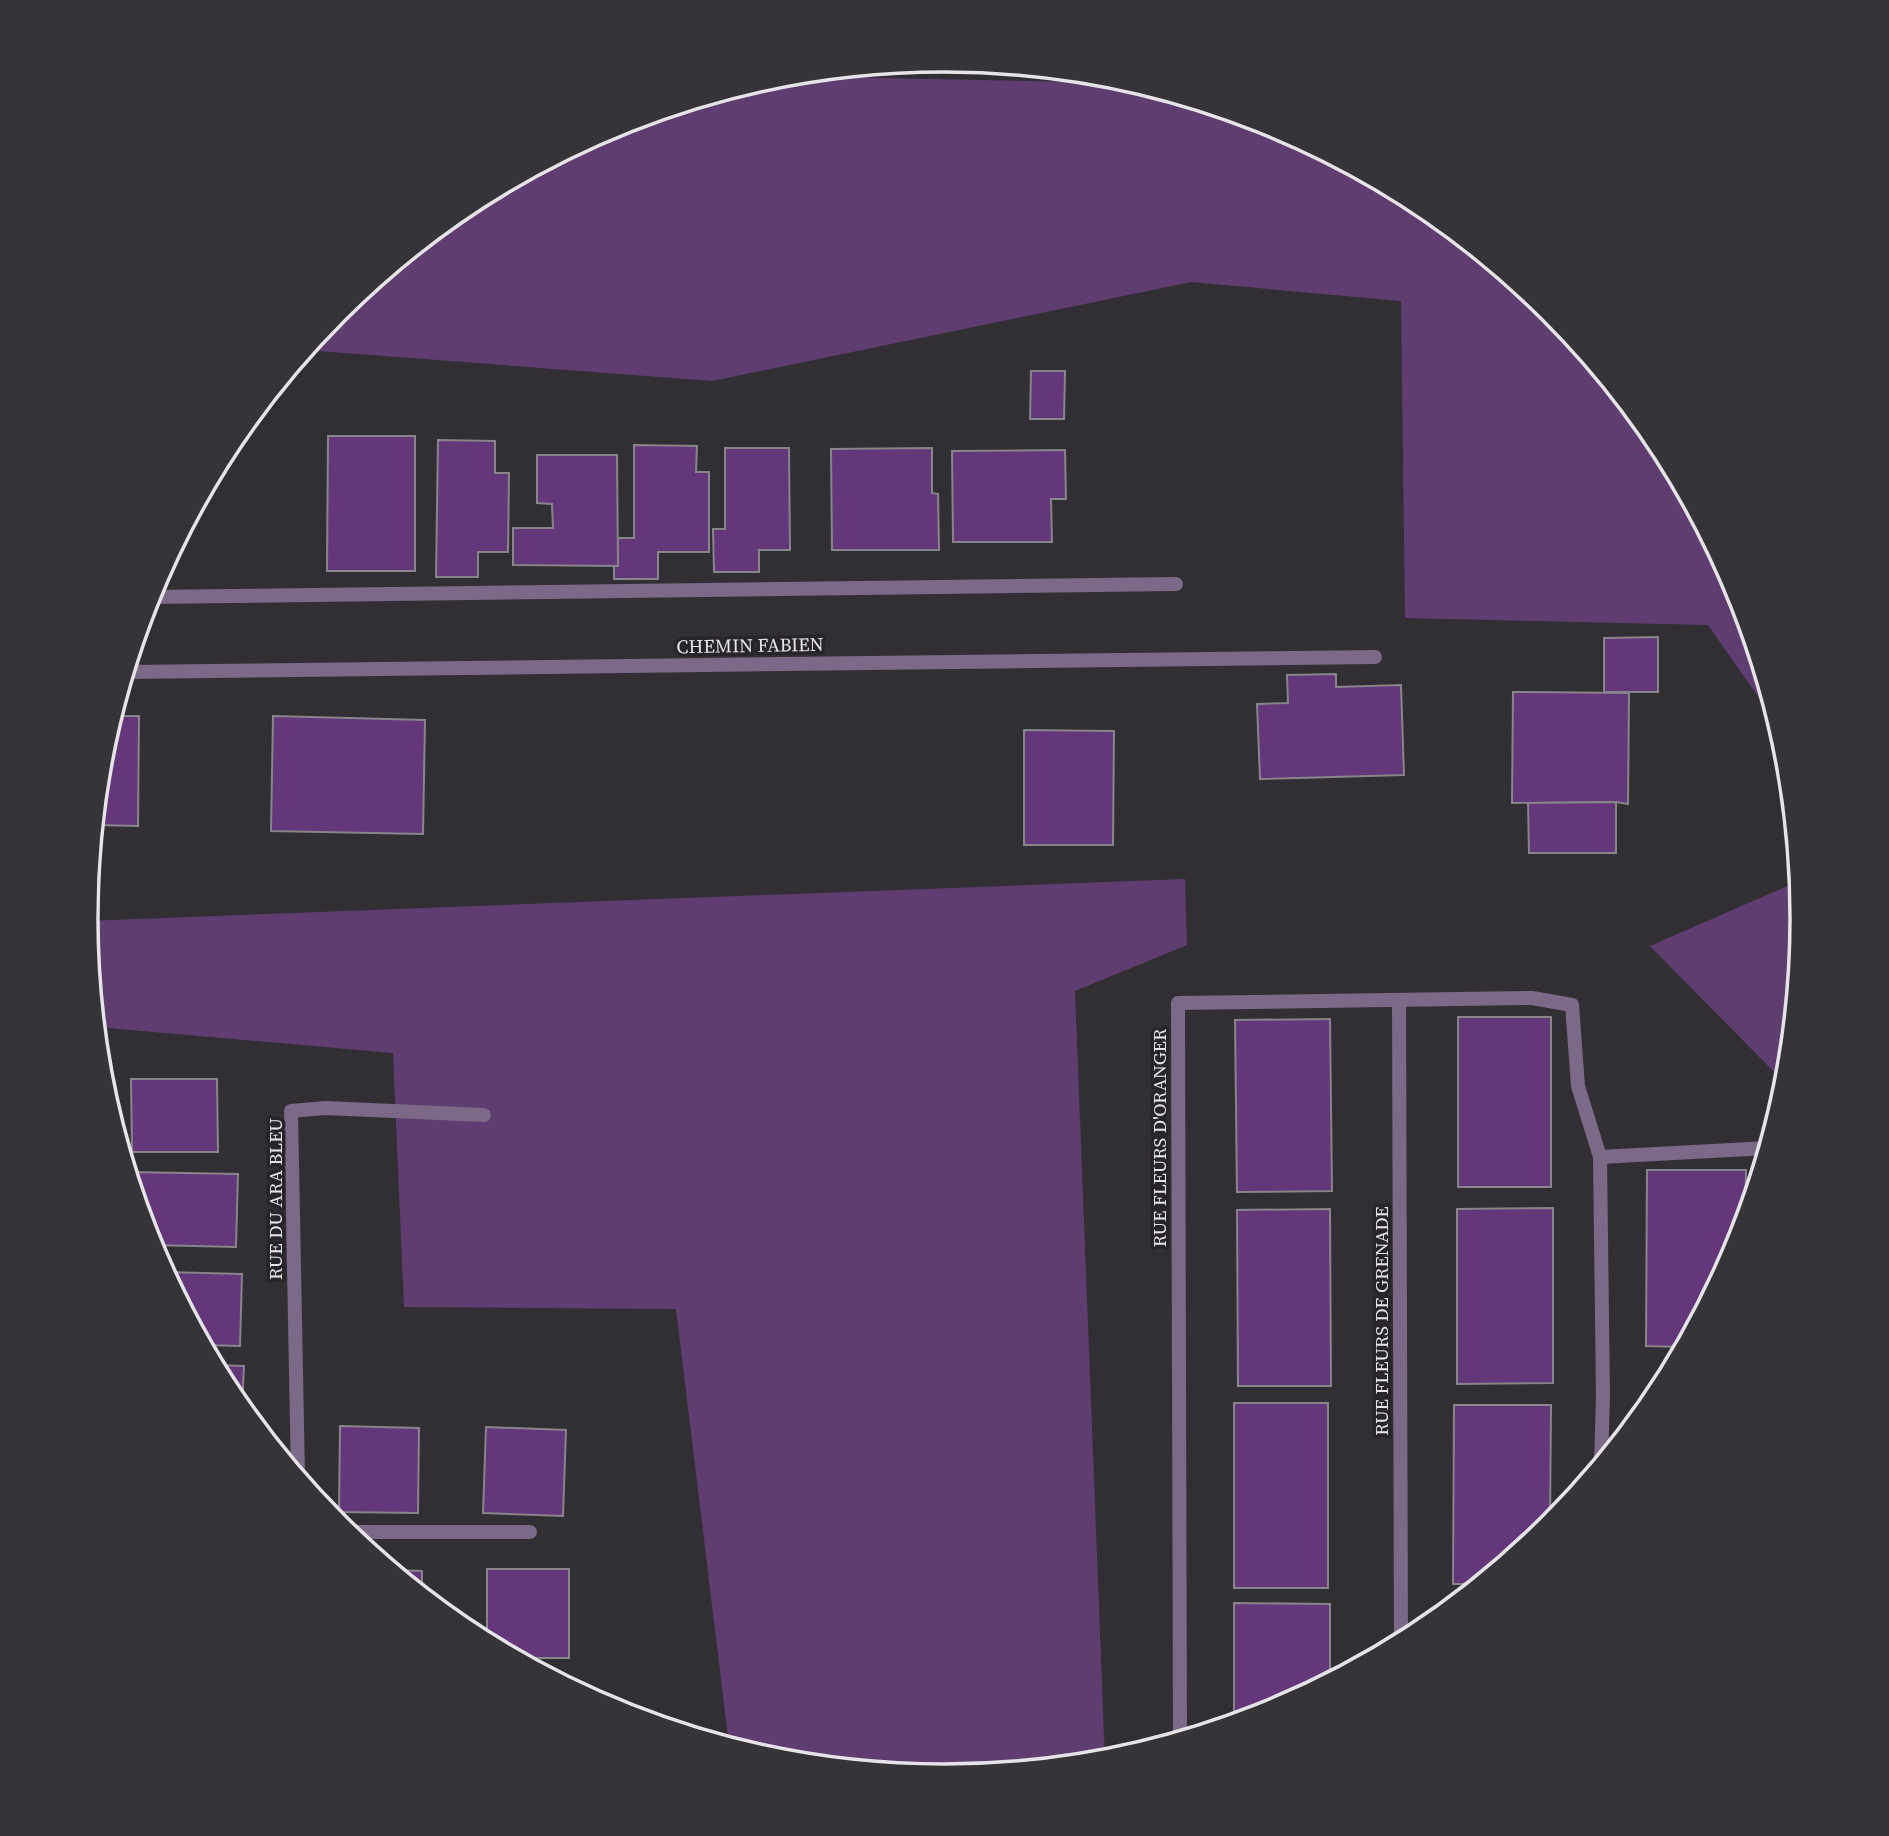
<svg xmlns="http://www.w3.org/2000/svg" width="1889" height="1836" font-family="'Source Serif 4',serif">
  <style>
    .green { fill: #603d71 }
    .building { fill: #64367a; stroke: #87848a; stroke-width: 2 }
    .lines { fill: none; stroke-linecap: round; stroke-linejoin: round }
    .lane { stroke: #7c6887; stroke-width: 14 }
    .street { stroke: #7c6887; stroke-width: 14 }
    .labels { text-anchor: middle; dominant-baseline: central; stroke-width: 7; stroke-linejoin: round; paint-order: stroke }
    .street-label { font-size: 19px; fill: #e6e4e8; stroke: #28252a }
    .rim { fill: none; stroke: #e6e4e8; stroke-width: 3.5 }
  </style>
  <rect width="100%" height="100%" fill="#322f34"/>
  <g class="green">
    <polygon points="777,76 1135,83 1273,125 1422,204 1552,311 1659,441 1738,590 1780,728 1708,625 1405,618 1401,301 1191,282 712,381 306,350 338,311 468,204 616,125"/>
    <polygon points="1185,879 1187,945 1075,991 1105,1761 944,1776 777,1760 729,1745 676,1309 404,1307 393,1053 97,1027 86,921"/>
    <polygon points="1799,881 1803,918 1787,1082 1784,1082 1650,946"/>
  </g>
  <g class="building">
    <polygon points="945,60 992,64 930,64 930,61"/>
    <polygon points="1031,371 1065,371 1064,419 1030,419"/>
    <polygon points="328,436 415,436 415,571 327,571"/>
    <polygon points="438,440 495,441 495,473 509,473 508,552 478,552 478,577 436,577"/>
    <polygon points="634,445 697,446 696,472 709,472 709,552 658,552 658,579 614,579 614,566 618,566 618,538 634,538"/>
    <polygon points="725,448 789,448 790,550 759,550 759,572 714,572 713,529 725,529"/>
    <polygon points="932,448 932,493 938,494 939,550 832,550 831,449"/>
    <polygon points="1065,450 1066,499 1051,499 1052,542 953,542 952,451"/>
    <polygon points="537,455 617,455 618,566 513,565 513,528 553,528 552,504 537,503"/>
    <polygon points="1658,637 1658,692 1604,692 1604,638"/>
    <polygon points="1336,674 1336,687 1401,685 1404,775 1260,779 1257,704 1288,703 1287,675"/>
    <polygon points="1513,692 1629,693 1628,804 1616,802 1512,803"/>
    <polygon points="113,716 139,716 138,826 95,825 103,750"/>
    <polygon points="273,716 425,720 423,834 271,831"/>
    <polygon points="1024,730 1114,731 1113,845 1024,845"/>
    <polygon points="1616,802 1616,853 1529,853 1528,803"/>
    <rect x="1458" y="1017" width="93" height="170"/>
    <polygon points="1330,1019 1332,1191 1237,1192 1235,1020"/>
    <polygon points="131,1079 217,1079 218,1152 132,1152"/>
    <polygon points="1647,1170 1746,1170 1745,1221 1737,1247 1684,1347 1646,1346"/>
    <polygon points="130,1172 238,1174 236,1247 151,1245"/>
    <polygon points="1553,1208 1553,1383 1457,1384 1457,1209"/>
    <polygon points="1330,1209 1331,1386 1238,1386 1237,1210"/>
    <polygon points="165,1272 242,1274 240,1346 204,1345"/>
    <polygon points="214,1365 244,1366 242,1409 230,1395"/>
    <rect x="1234" y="1403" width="94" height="185"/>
    <polygon points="1454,1405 1551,1405 1550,1526 1480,1584 1453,1584"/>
    <polygon points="340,1426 419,1428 418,1513 339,1512"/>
    <polygon points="486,1427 566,1430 563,1516 483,1513"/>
    <polygon points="487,1569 569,1569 569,1658 516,1658 487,1642"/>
    <polygon points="393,1570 422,1571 422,1595"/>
    <polygon points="1234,1603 1330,1604 1330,1681 1273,1711 1234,1723"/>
  </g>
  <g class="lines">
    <polyline class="lane" points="346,1532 530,1532"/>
    <g class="street">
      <polyline points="149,597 1176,584"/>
      <polyline points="126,672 1375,657"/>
      <polyline points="1399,1000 1401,1643"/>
      <polyline points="1600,1157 1768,1148"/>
      <polyline points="298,1477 291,1111 325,1108 484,1115"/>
      <polyline points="1180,1739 1178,1003 1532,998 1572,1005 1578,1086 1600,1157 1603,1396 1601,1465"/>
    </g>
  </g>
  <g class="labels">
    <g class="street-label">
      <text transform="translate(750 645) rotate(-1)">CHEMIN FABIEN</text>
      <text transform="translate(1159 1138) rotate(-90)">RUE FLEURS D'ORANGER</text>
      <text transform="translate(275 1199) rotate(-90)">RUE DU ARA BLEU</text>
      <text transform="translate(1381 1321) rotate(-90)">RUE FLEURS DE GRENADE</text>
    </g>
  </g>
  <path d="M0 0H1889V1836H0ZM98 918a846 846 0 1 1 1692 0a846 846 0 1 1-1692 0Z" fill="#373439" fill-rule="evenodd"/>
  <path class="rim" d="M98 918a846 846 0 1 1 1692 0a846 846 0 1 1-1692 0Z"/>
</svg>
